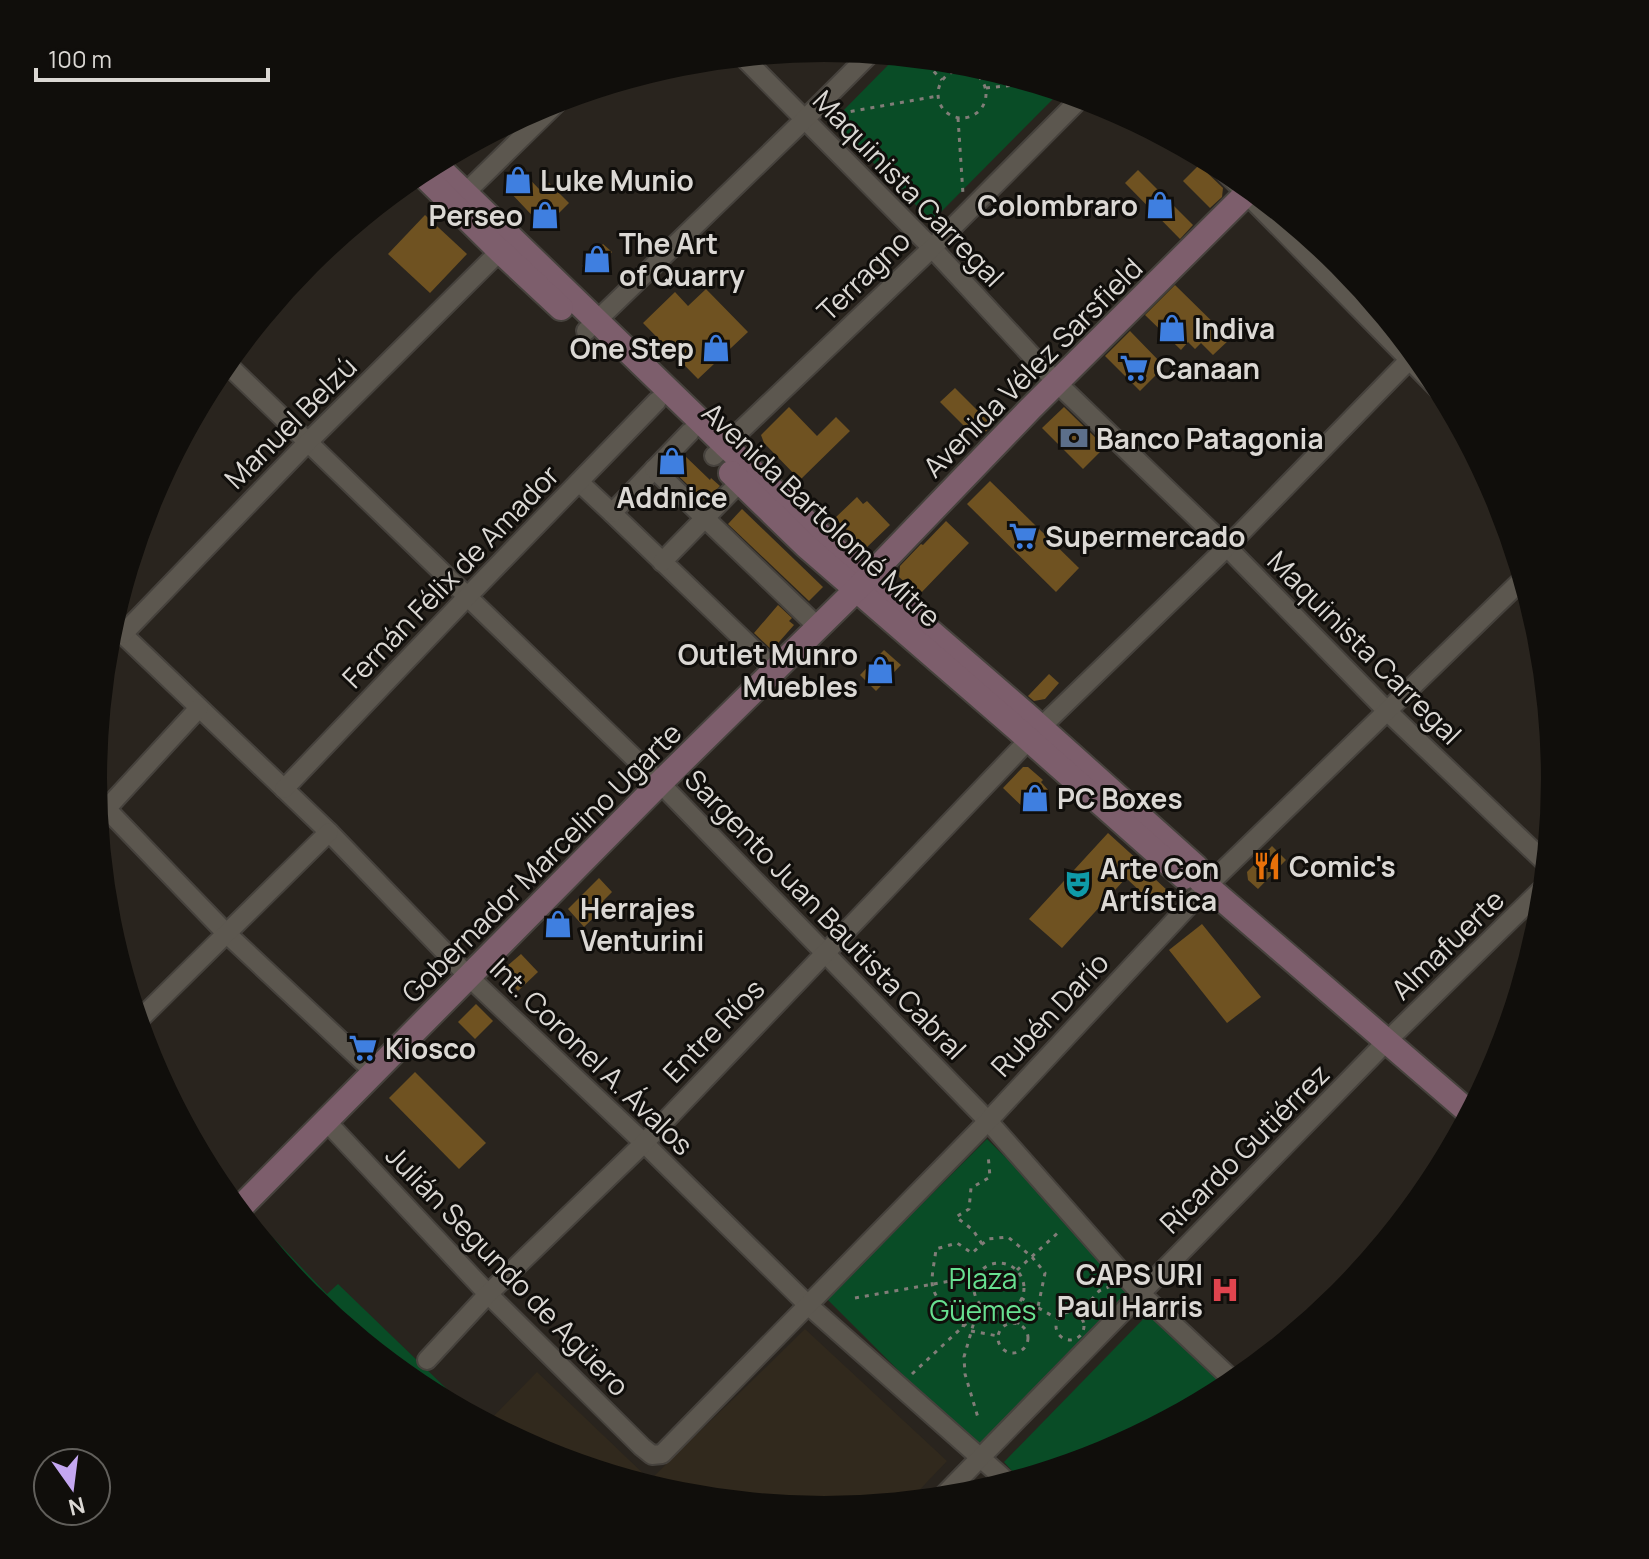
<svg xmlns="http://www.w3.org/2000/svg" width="1649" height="1559" font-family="Manrope,sans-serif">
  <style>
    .built { fill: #31291d }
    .green { fill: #094c26 }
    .building { fill: #6f5221 }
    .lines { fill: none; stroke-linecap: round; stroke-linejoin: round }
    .street-casing { stroke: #46423d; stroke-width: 22 }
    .secondary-casing { stroke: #46423d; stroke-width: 28 }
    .path { stroke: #817d78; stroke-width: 3; stroke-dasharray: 4 6; stroke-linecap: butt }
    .street { stroke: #5c574f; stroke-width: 18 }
    .secondary { stroke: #7d5e6c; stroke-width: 24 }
    .labels { text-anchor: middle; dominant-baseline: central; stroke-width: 6; stroke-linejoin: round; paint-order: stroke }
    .poi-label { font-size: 28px; font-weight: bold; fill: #dbd8d4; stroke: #100e0b; text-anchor: start }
    .street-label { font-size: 28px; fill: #dbd8d4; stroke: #100e0b }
    .park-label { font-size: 28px; fill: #67e090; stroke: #100e0b }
  </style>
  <rect width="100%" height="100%" fill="#29241e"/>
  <polygon class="built" points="805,1329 947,1461 907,1503 824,1511 681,1497 544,1455 486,1424 537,1372 650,1480"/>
  <g class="green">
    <polygon points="898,55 968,62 1061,91 932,221 832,122"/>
    <polygon points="987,1139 1139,1290 978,1450 827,1299"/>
    <polygon points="258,1222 327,1294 338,1284 480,1421 418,1387 307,1296 251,1229"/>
    <polygon points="1153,1309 1232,1387 1104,1455 1021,1481 1004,1462"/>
  </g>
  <g class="building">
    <polygon points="1199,165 1223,188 1222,197 1210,208 1183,181"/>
    <polygon points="517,166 540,190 548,182 569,203 544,228 506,188 506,176"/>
    <polygon points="1138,170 1193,225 1180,239 1125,183"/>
    <polygon points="425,215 467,254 430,293 388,254"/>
    <polygon points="603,244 612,252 591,274 582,266"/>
    <polygon points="1175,285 1230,339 1213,355 1201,343 1195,349 1188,342 1181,350 1145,315"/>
    <polygon points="706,289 748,332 698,379 643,323 675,292 688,306"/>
    <polygon points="1130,331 1163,365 1154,373 1156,375 1140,391 1105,356"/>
    <polygon points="955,388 992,425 978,440 940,402"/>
    <polygon points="789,407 817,436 836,417 850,431 800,480 764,443 761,435"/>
    <polygon points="1064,407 1105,447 1083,469 1042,428"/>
    <polygon points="684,455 710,480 711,478 720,486 705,501 671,469"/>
    <polygon points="990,481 1079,568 1056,592 967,504"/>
    <polygon points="857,497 863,504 867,501 890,525 865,549 835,518"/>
    <polygon points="742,509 823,587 809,601 728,524"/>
    <polygon points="946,521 969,543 919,595 899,577 900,566 921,544 923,545"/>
    <polygon points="778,605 792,618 789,621 794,625 772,650 754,633"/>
    <polygon points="884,650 901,665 876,691 860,675"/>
    <polygon points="1049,674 1059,683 1045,699 1034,701 1028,696"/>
    <polygon points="1023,767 1028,767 1043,780 1041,782 1049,791 1029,813 1003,788"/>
    <polygon points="1108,833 1140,862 1139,864 1169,892 1169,900 1160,910 1126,878 1062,948 1029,919"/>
    <polygon points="1272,846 1286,860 1258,889 1248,880 1247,872"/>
    <polygon points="599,878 612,892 603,901 607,905 584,927 568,909"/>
    <polygon points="1202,924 1261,997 1227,1023 1169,950"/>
    <polygon points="521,954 538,972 518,991 506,978 507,966"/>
    <polygon points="476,1004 493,1021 475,1039 458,1022"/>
    <polygon points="415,1072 486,1143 459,1169 389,1098"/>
  </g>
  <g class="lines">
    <defs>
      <g id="street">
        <polyline points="742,56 932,248 1057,383 1227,547 1387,711 1548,865"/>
        <polyline points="1218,165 1445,396"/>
        <polyline points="458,200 562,98"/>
        <polyline points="586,331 804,120 871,53"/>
        <polyline points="225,362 660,783 988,1121 1140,1293 1236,1383"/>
        <polyline points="690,432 612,513 775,670"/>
        <polyline points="714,456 932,248 1082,97"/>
        <polyline points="654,469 818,627"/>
        <polyline points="579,482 612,513"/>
        <polyline points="662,562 740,482"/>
        <polyline points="111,623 329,832 470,978 644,1143 808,1305 1010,1484"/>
        <polyline points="123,634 308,442 500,251"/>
        <polyline points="284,789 468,596 657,401"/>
        <polyline points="95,797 226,933 374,1072"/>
        <polyline points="97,819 199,708"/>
        <polyline points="137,1022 329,832"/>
        <polyline points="326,1121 488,1294 642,1447 652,1455 662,1454 988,1121 1207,886 1524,578"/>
        <polyline points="427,1360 488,1294 644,1143 1041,727 1227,547 1416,353"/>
        <polyline points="939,1500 1387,1041 1545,886"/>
      </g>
      <g id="secondary">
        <polyline points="434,163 725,445 841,554 1028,716 1196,867 1200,880 1471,1114"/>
        <polyline points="419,171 500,251 561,308"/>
        <polyline points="731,473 806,546 1016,728 1184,877"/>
        <polyline points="237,1211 660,783 856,590 1030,409 1252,188"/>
      </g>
    </defs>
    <use href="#street" class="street-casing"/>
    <use href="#secondary" class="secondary-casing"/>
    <g class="path">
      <polyline points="920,57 942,80"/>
      <circle cx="962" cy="94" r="24"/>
      <polyline points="978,75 985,67"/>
      <polyline points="986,88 1035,83"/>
      <polyline points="831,115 938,96"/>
      <polyline points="958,118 963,194"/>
      <polyline points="982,1244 973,1230 956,1217 969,1209 971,1188 990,1177 988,1154"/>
      <circle cx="999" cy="1288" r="25"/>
      <polyline points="1017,1270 1061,1230"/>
      <polyline points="855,1298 978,1276"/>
      <polyline points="1021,1298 1056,1318"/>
      <circle cx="1070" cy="1326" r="14"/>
      <polyline points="976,1315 964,1357 965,1374 979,1421"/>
      <polyline points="1078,1315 1099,1291 1111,1286"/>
      <circle cx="1013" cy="1338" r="15"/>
      <path d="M963 1327C970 1285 941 1318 933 1288 930 1280 935 1260 936 1249L957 1243 972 1253 988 1239 1008 1237 1032 1257 1045 1273 1038 1307 1028 1312 1017 1324"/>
      <polyline points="971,1331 998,1336"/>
      <polyline points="912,1374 984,1307"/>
    </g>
    <use href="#street" class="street"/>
    <use href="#secondary" class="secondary"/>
  </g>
  <defs>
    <symbol id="shop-bare" viewBox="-9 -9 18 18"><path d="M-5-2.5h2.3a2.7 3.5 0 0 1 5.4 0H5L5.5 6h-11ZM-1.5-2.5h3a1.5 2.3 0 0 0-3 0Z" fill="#3f7fe0" stroke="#100e0b" stroke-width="2.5" paint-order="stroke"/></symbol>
    <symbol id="supermarket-bare" viewBox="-9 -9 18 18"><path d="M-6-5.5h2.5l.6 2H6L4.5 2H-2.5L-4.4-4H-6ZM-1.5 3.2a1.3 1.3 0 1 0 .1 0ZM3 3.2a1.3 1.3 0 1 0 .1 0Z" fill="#3f7fe0" stroke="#100e0b" stroke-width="2.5" paint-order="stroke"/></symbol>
    <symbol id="bank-bare" viewBox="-9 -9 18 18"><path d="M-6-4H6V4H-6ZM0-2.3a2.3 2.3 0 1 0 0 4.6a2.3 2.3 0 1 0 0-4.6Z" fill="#5c6f8a" stroke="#100e0b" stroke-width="2.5" paint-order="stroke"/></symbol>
    <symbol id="restaurant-bare" viewBox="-9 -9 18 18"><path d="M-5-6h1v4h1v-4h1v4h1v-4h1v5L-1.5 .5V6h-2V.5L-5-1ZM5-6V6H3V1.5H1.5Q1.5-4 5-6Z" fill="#e8710a" stroke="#100e0b" stroke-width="2.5" paint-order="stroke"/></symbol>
    <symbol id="theatre-bare" viewBox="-9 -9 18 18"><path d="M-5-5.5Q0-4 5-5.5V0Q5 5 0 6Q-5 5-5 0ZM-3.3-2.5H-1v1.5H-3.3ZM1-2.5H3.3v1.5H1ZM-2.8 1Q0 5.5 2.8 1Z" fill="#0f9aa8" stroke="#100e0b" stroke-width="2.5" paint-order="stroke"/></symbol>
    <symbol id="hospital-bare" viewBox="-9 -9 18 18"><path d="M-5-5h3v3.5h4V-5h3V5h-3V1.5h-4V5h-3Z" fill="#e0444e" stroke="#100e0b" stroke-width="2.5" paint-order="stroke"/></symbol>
  </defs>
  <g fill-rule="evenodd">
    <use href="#shop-bare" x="498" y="160" width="40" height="40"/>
    <use href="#shop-bare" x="1140" y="185" width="40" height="40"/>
    <use href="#shop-bare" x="525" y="195" width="40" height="40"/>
    <use href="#shop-bare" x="577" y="239" width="40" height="40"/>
    <use href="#shop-bare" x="1152" y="308" width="40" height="40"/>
    <use href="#shop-bare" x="696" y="328" width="40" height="40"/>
    <use href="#supermarket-bare" x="1114" y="348" width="40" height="40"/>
    <use href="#bank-bare" x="1054" y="418" width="40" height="40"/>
    <use href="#shop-bare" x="652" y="441" width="40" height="40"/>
    <use href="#supermarket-bare" x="1003" y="516" width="40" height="40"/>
    <use href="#shop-bare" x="860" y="650" width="40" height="40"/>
    <use href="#shop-bare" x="1015" y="778" width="40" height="40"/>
    <use href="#restaurant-bare" x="1247" y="846" width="40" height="40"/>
    <use href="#theatre-bare" x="1058" y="864" width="40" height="40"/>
    <use href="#shop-bare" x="538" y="904" width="40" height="40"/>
    <use href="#supermarket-bare" x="343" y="1028" width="40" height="40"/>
    <use href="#hospital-bare" x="1205" y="1270" width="40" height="40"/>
  </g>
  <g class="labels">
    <g class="poi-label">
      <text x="540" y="180">Luke Munio</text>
      <text x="1138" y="205" text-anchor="end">Colombraro</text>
      <text x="523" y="215" text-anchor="end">Perseo</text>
      <text x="619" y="243">The Art<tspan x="619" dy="32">of Quarry</tspan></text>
      <text x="1194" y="328">Indiva</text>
      <text x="694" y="348" text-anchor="end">One Step</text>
      <text x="1156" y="368">Canaan</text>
      <text x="1096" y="438">Banco Patagonia</text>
      <text x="672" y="497" text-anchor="middle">Addnice</text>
      <text x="1045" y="536">Supermercado</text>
      <text x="858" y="654" text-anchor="end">Outlet Munro<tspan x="858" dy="32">Muebles</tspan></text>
      <text x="1057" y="798">PC Boxes</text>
      <text x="1289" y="866">Comic's</text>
      <text x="1100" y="868">Arte Con<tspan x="1100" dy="32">Artística</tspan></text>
      <text x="580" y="908">Herrajes<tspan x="580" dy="32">Venturini</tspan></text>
      <text x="385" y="1048">Kiosco</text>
      <text x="1203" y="1274" text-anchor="end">CAPS URI<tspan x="1203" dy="32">Paul Harris</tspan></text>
    </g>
    <g class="street-label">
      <text transform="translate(909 188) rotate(46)">Maquinista Carregal</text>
      <text transform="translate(863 275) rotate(-44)">Terragno</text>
      <text transform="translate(1032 367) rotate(-45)">Avenida Vélez Sarsfield</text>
      <text transform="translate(290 422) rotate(-45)">Manuel Belzú</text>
      <text transform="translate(822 514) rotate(43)">Avenida Bartolomé Mitre</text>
      <text transform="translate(450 576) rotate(-46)">Fernán Félix de Amador</text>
      <text transform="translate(1365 647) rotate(45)">Maquinista Carregal</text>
      <text transform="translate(541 862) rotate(-45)">Gobernador Marcelino Ugarte</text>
      <text transform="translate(826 914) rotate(46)">Sargento Juan Bautista Cabral</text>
      <text transform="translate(1447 944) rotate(-44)">Almafuerte</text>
      <text transform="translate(1049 1014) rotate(-47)">Rubén Darío</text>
      <text transform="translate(713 1030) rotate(-46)">Entre Ríos</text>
      <text transform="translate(592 1056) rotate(44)">Int. Coronel A. Ávalos</text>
      <text transform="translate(1244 1148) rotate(-45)">Ricardo Gutiérrez</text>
      <text transform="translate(508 1270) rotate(46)">Julián Segundo de Agüero</text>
    </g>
    <g class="park-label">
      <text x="983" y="1278">Plaza<tspan x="983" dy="32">Güemes</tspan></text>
    </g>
  </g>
  <path d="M0 0H1649V1559H0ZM107 779a717 717 0 1 1 1434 0a717 717 0 1 1-1434 0Z" fill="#100e0b" fill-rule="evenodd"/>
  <g transform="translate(72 1487) rotate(166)"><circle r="38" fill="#100e0b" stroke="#615f5b" stroke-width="2"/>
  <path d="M0-6L14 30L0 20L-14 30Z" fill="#c4a7f1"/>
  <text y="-12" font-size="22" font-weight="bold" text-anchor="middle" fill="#dbd8d4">N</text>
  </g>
  <path d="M36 68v12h232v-12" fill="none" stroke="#dbd8d4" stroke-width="4"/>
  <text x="48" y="68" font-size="24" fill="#dbd8d4" stroke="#100e0b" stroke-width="6" paint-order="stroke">100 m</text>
</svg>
